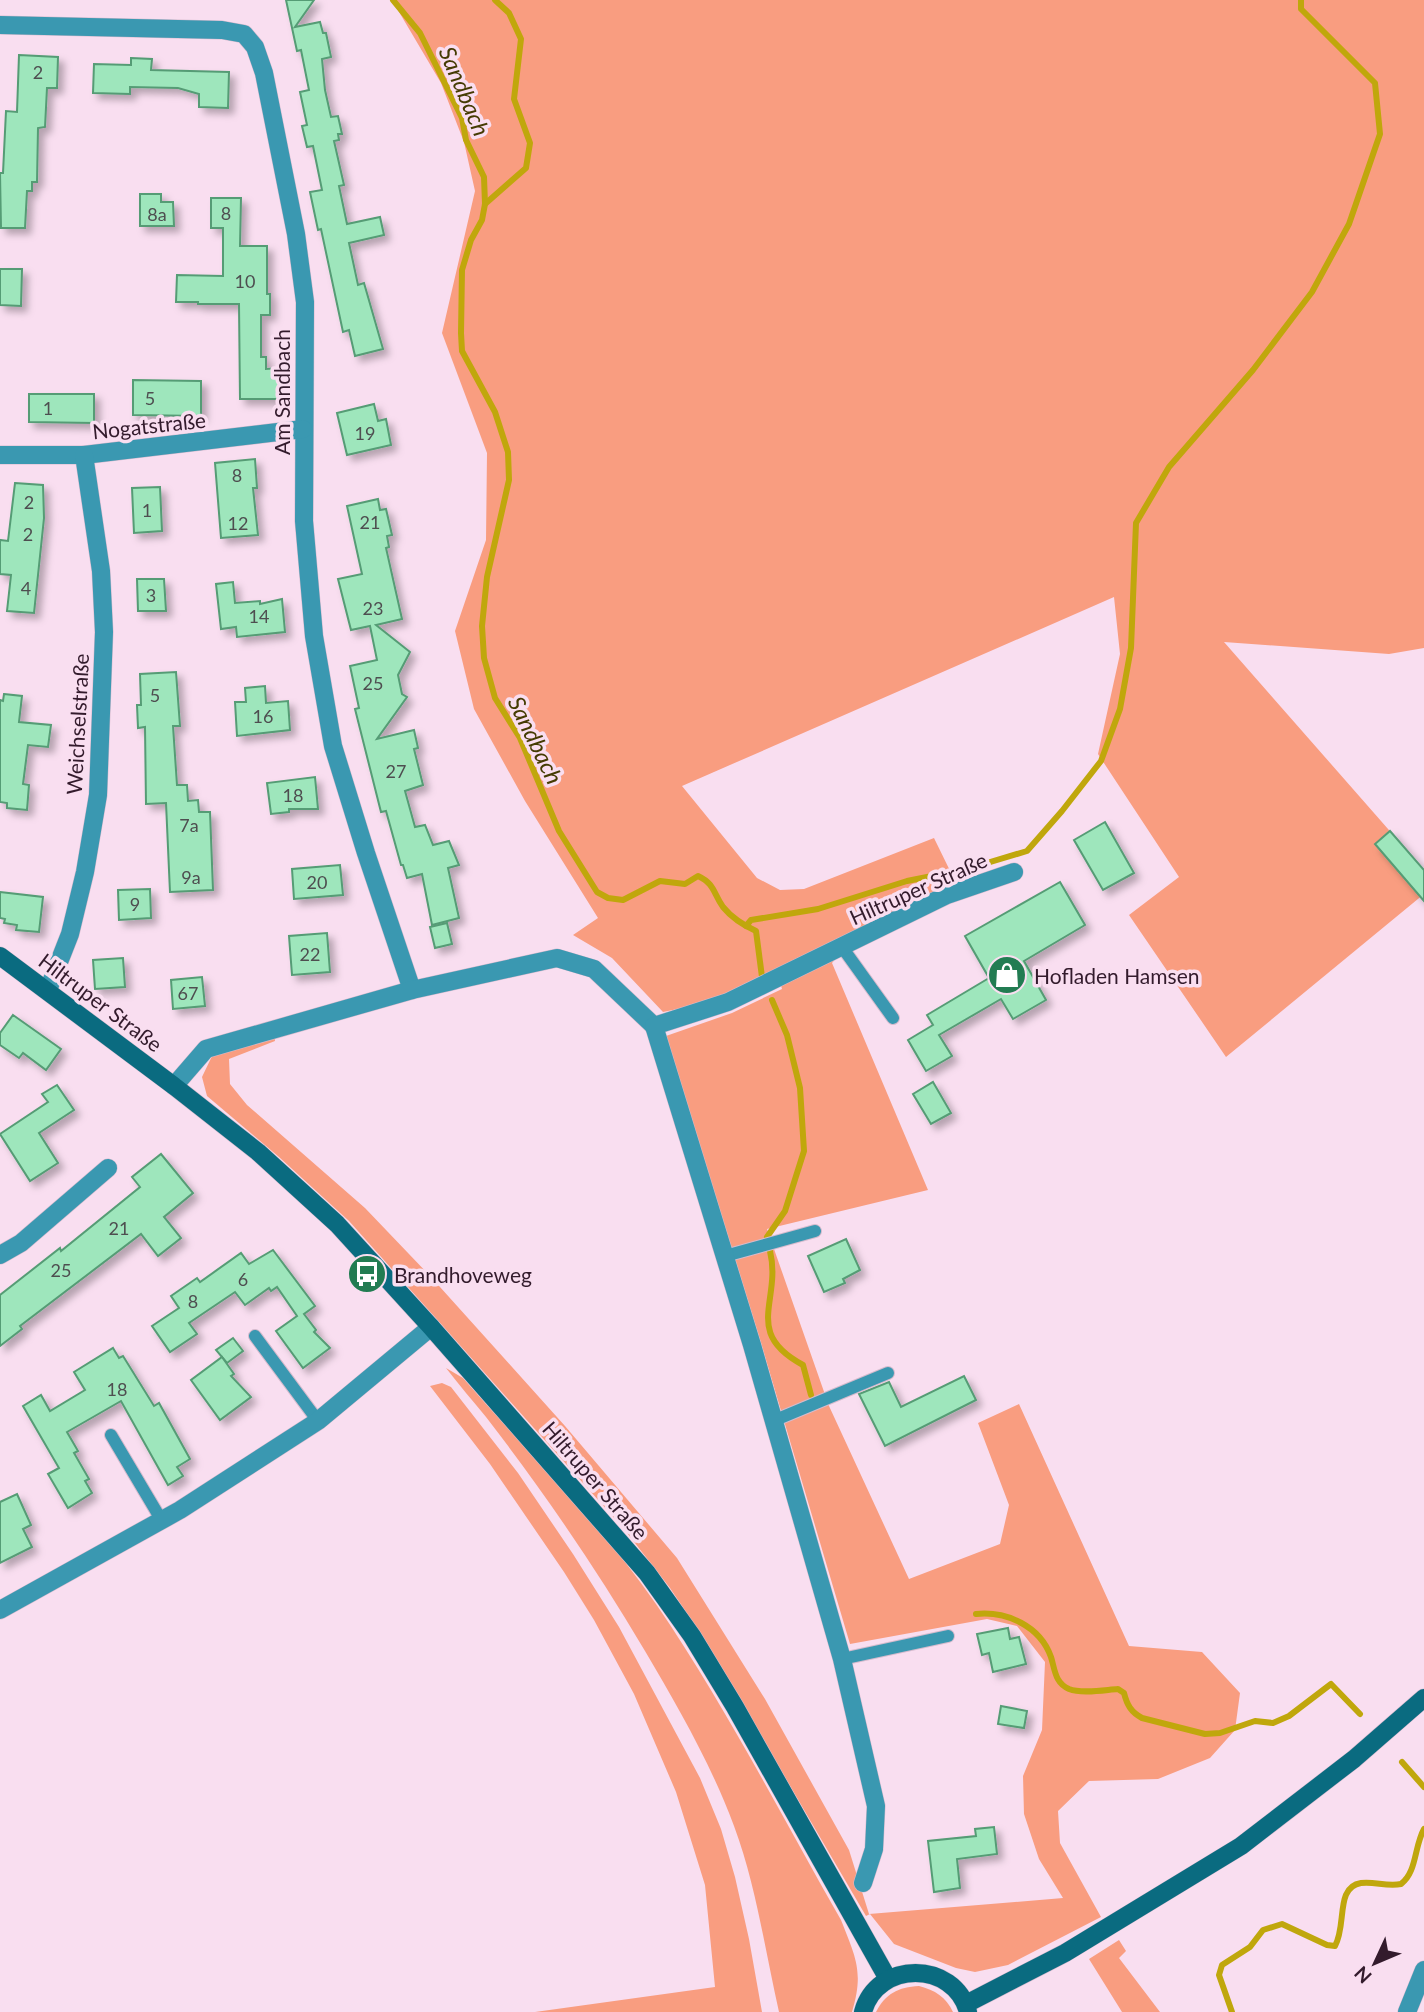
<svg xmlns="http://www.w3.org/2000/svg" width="1424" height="2012" font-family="Lato,sans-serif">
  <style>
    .green { fill: #f99d80 }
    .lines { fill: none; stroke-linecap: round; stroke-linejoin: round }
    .stream { stroke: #c0a70c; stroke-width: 6 }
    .building { fill: #9ee6bc; stroke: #559c75; stroke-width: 2; filter: url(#shadow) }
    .lane-casing { stroke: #d5bbcd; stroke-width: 14 }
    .street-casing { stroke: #d5bbcd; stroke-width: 19 }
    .secondary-casing { stroke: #d5bbcd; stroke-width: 19 }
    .lane { stroke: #3a98b1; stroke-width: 12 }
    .street { stroke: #3a98b1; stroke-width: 18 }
    .secondary { stroke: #0a6b80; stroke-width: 18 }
    .labels { text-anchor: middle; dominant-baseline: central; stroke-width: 7; stroke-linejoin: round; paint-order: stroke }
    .number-label { font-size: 18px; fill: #4e4e50 }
    .street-label { font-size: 21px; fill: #331b2c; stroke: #f9def0 }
    .poi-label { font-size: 21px; fill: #331b2c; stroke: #f9def0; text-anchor: start }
    .water-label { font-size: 23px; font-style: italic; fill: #453b03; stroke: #f9def0 }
  </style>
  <defs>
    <filter id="shadow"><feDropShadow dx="5.5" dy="5.5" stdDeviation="3.5" flood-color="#0004"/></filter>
  </defs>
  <rect width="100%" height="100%" fill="#f9def0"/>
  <g class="green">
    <polygon points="392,0 1424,0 1424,648 1389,654 1224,642 1424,870 1424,894 1226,1057 1129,915 1179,877 1098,754 1120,654 1114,597 682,786 757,878 780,890 804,889 934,838 956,883 862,927 832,963 928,1190 767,1229 829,1406 909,1579 1000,1544 1009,1505 978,1423 1019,1404 1129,1646 1202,1652 1240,1693 1235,1730 1210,1758 1158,1779 1089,1781 1058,1811 1060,1843 1101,1917 1008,1965 975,1972 956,1968 894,1944 870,1914 866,1916 706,1642 670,1588 624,1529 349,1221 279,1157 207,1096 202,1077 213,1054 274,1033 275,1041 229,1059 230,1084 247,1105 365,1208 431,1277 565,1426 677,1558 765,1699 849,1850 869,1914 1063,1898 1039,1859 1024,1814 1023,1776 1042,1730 1045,1662 1017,1626 987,1619 850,1644 761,1343 666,1036 732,1013 782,989 778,975 727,999 663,1012 612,958 573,935 598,918 525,801 474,709 455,631 486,540 487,453 442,333 475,191 464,142 441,83"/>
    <path d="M446 1368 463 1378C528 1452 600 1523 656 1604 725 1705 781 1815 841 1920 856 1958 864 1972 852 2012H779C765 1950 756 1885 734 1826 711 1764 678 1707 645 1651 597 1570 544 1492 486 1417 473 1401 459 1385 446 1368Z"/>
    <polygon points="442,1383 451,1387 518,1473 573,1554 619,1627 700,1778 721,1829 735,1877 749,1939 762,2012 535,2012 715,1987 705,1885 676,1792 634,1694 594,1620 564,1572 490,1464 430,1386"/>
    <polygon points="1119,1940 1126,1951 1119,1958 1160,2012 1122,2012 1089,1959"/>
    <path d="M919 1986C935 1990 946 1997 953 2012H876C885 1994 898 1987 919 1986Z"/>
  </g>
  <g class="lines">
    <g class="stream">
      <path d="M393 0 420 33 462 118 466 140 484 177 485 204 482 220 471 240 462 270 461 333 462 351 495 412 508 452 509 480 487 577 482 626 484 658 495 698 520 738 559 831 597 892 608 898 623 900 660 881 685 884 698 876C715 884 713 893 723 907 732 918 743 925 756 931L762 977"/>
      <polyline points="485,204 526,168 530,143 514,99 521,39 509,13 495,0"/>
      <polyline points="746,926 751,920 818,909 907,881 967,869 1027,851 1062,811 1101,761 1120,709 1131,648 1136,523 1169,467 1253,370 1312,292 1349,224 1380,134 1375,83 1301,9 1301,0"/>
      <polyline points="767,1237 785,1211 804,1151 800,1088 787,1035 772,1000"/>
      <path d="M770 1251C782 1301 742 1332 803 1365L811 1395"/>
      <path d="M976 1614C1007 1611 1040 1626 1051 1657 1055 1670 1055 1683 1069 1689 1082 1694 1104 1690 1118 1689L1124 1693C1127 1705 1131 1712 1142 1718L1205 1734 1220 1733 1255 1721 1273 1723 1289 1716 1331 1684 1360 1714"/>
      <polyline points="1402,1762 1424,1787"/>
      <path d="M1232 2012 1219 1975 1222 1965 1250 1947 1263 1930 1282 1924 1327 1945 1335 1946C1347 1925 1335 1887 1361 1883 1374 1881 1387 1887 1401 1884 1417 1872 1414 1847 1424 1829"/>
    </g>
  </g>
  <g class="building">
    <polygon points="286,0 314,0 295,27 320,22 323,33 326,33 331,57 322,59 325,90 331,117 338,116 342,134 338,134 339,140 334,141 344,185 339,186 347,224 380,217 384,235 349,243 358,285 364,283 383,349 355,356 349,330 343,332 321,229 318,230 310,192 322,190 313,146 307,147 302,126 307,125 300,92 309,90 301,50 297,51"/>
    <polygon points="19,55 58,57 57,88 47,88 45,127 38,128 37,182 32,182 32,191 27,191 25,228 1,228 0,173 3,173 6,111 17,112"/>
    <polygon points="131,58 152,59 151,70 229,72 228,108 199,107 199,94 178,88 130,87 130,94 93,93 94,64 131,65"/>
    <polygon points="140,194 161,194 161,202 173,202 174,226 140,226"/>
    <polygon points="211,198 241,198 240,246 267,246 267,294 270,294 270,315 261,315 261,357 266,357 266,369 280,368 280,399 240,399 239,304 198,304 198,302 176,302 177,275 223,276 223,228 211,228"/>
    <polygon points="0,269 22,269 21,306 0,305"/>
    <polygon points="133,380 201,381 201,416 133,415"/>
    <polygon points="29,394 94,394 94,423 29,422"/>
    <polygon points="374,404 378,421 386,419 391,445 347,455 337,413"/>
    <polygon points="255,459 257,488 253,488 258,535 221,538 215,463"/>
    <polygon points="15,483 43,485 44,518 34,613 7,611 11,575 0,574 0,540 8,541"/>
    <polygon points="160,487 162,531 134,533 132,488"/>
    <polygon points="378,499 380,510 386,509 392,535 387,536 389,547 386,548 402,619 376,625 410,652 398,675 402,694 407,697 377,739 414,730 418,748 414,749 423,785 405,791 415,827 425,825 433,845 449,841 459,865 448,868 459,918 432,925 422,874 407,878 403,865 401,865 386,811 381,812 355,709 359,708 350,666 377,660 370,626 351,630 338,579 362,574 347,506"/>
    <polygon points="137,579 164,579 166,611 138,611"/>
    <polygon points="233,582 235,603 260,601 260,604 282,599 285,632 237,637 236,627 221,629 216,584"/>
    <polygon points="176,672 180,726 173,726 177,785 187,785 188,801 198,800 199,812 210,812 213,890 170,892 166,803 146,804 145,727 138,728 137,705 141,705 140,674"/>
    <polygon points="265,686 266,703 288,701 290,730 237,736 235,702 246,702 245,688"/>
    <polygon points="4,694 22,696 19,722 51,725 48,747 28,745 23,784 29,785 27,810 7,808 7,803 0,802 0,700 3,701"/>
    <polygon points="315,777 318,809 289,809 289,812 271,814 267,783"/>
    <polygon points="1105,822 1134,873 1103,890 1074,840"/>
    <polygon points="1390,831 1424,870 1424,901 1375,844"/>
    <polygon points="340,865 343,895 294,899 292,869"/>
    <polygon points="1060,882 1085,925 1024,961 1046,1000 1013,1019 1001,999 939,1035 952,1056 926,1071 908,1040 933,1025 927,1015 989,978 965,936"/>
    <polygon points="150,889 151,918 119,920 118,890"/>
    <polygon points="0,892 43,897 39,932 16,930 17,925 4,923 5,919 0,918"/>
    <polygon points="447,923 452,944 435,948 430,927"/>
    <polygon points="327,933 330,972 292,975 289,936"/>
    <polygon points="123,958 125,987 95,989 93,960"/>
    <polygon points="202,977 205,1006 173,1009 171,980"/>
    <polygon points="13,1015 61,1049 46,1070 23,1053 19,1058 0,1045 0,1033"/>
    <polygon points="933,1082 951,1113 931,1124 913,1094"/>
    <polygon points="57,1085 74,1110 39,1133 58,1163 30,1181 0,1134 48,1102 42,1094"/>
    <polygon points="161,1154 193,1193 164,1217 181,1238 158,1256 141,1234 20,1326 22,1329 0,1346 0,1295 60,1248 61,1251 140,1187 132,1177"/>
    <polygon points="846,1239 860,1270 843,1279 845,1283 824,1292 808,1256"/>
    <polygon points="273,1250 315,1306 304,1314 316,1330 314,1332 330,1348 303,1368 276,1331 297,1316 277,1287 271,1291 269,1288 245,1305 235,1292 189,1323 197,1334 170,1352 152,1326 179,1308 171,1296 197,1278 200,1282 241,1253 249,1264"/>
    <polygon points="233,1338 243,1351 227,1363 216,1350"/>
    <polygon points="113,1348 119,1358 123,1356 154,1406 159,1403 190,1459 177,1467 183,1476 168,1485 121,1401 67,1432 78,1451 74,1453 89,1479 85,1481 92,1493 68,1508 48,1474 59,1468 23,1406 41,1395 50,1411 85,1390 74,1372"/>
    <polygon points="222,1357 234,1374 231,1376 251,1397 220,1420 191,1380"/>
    <polygon points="964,1376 976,1400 885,1446 859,1394 889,1382 901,1407"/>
    <polygon points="17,1494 31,1525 23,1529 32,1547 0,1563 0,1502"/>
    <polygon points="1008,1628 1010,1639 1019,1637 1026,1664 993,1672 989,1653 982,1655 977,1634"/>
    <polygon points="1001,1706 1027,1711 1024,1728 998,1724"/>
    <polygon points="994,1827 997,1854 957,1859 960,1888 934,1892 928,1841 976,1836 975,1829"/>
  </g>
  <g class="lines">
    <defs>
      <g id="lane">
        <polyline points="842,947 893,1018"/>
        <polyline points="725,1256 815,1231"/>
        <polyline points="255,1336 318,1421"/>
        <polyline points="773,1421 888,1373"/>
        <polyline points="111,1435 162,1521"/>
        <polyline points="842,1659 948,1636"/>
      </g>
      <g id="street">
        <polyline points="0,25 222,30 244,34 255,47 264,73 296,234 305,302 304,521 314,636 333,746 366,853 412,990"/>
        <polyline points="0,455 84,455 303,429"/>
        <polyline points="48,990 70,934 85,872 98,795 104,632 101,571 84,455"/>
        <polyline points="174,1086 206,1049 412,990 557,958 594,969 654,1026"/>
        <polyline points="0,1255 21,1243 108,1168"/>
        <polyline points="0,1610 180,1510 318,1421 431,1327"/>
        <polyline points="863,1883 874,1849 876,1806 842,1659 752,1345 654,1026 728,1002 947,895 1014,872"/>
        <polyline points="1407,2012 1424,1970"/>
      </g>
      <g id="secondary">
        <polyline points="0,956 174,1086 258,1152 337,1224 431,1327 647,1573 692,1636 735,1707 888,1979"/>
        <polyline points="966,2004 1065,1953 1241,1846 1354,1759 1424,1698"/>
        <path d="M863 2012C877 1960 954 1960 968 2012"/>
      </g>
    </defs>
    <use href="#lane" class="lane-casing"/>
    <use href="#street" class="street-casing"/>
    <use href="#secondary" class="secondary-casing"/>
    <use href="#lane" class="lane"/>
    <use href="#street" class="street"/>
    <use href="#secondary" class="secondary"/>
  </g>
  <defs>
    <symbol id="shop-disc" viewBox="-11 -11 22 22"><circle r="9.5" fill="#227c52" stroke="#f9def0"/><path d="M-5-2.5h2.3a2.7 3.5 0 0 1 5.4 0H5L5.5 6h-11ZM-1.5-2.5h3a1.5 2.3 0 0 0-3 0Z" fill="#fff"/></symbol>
    <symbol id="bus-disc" viewBox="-11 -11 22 22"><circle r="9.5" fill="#227c52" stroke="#f9def0"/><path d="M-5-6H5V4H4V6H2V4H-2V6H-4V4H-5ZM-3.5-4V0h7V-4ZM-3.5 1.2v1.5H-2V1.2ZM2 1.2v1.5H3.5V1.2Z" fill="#fff"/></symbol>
  </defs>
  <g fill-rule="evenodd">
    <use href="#shop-disc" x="985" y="953" width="44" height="44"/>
    <use href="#bus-disc" x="345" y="1252" width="44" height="44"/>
  </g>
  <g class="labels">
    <g class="number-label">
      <text x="38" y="72">2</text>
      <text x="226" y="213">8</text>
      <text x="157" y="214">8a</text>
      <text x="245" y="281">10</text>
      <text x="150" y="398">5</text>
      <text x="48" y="408">1</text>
      <text x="365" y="433">19</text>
      <text x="237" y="475">8</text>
      <text x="29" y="502">2</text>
      <text x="147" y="510">1</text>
      <text x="370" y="522">21</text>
      <text x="238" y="523">12</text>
      <text x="28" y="534">2</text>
      <text x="26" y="588">4</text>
      <text x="151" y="595">3</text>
      <text x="373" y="608">23</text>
      <text x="259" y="616">14</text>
      <text x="373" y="683">25</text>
      <text x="155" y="695">5</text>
      <text x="263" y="716">16</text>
      <text x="396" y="771">27</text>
      <text x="293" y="795">18</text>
      <text x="189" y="825">7a</text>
      <text x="191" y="877">9a</text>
      <text x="317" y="882">20</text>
      <text x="135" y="904">9</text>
      <text x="310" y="954">22</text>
      <text x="188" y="993">67</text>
      <text x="119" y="1228">21</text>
      <text x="61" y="1270">25</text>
      <text x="243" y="1279">6</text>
      <text x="193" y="1301">8</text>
      <text x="117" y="1389">18</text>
    </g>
    <g class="street-label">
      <text transform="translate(281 392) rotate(-90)">Am Sandbach</text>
      <text transform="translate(149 425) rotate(-6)">Nogatstraße</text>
      <text transform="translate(77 724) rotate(-87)">Weichselstraße</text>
      <text transform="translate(918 888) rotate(-24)">Hiltruper Straße</text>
      <text transform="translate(101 1002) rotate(37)">Hiltruper Straße</text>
      <text transform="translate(596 1480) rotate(49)">Hiltruper Straße</text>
    </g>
    <g class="poi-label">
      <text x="1034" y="975">Hofladen Hamsen</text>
      <text x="394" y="1274">Brandhoveweg</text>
    </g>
    <g class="water-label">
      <text transform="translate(465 91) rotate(67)">Sandbach</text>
      <text transform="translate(536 740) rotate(64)">Sandbach</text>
    </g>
  </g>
  <g transform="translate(1375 1963) rotate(226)" stroke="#f9def0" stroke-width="5" paint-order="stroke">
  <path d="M0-5L12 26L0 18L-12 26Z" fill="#331b2c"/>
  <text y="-10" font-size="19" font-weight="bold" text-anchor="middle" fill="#331b2c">N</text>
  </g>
</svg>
